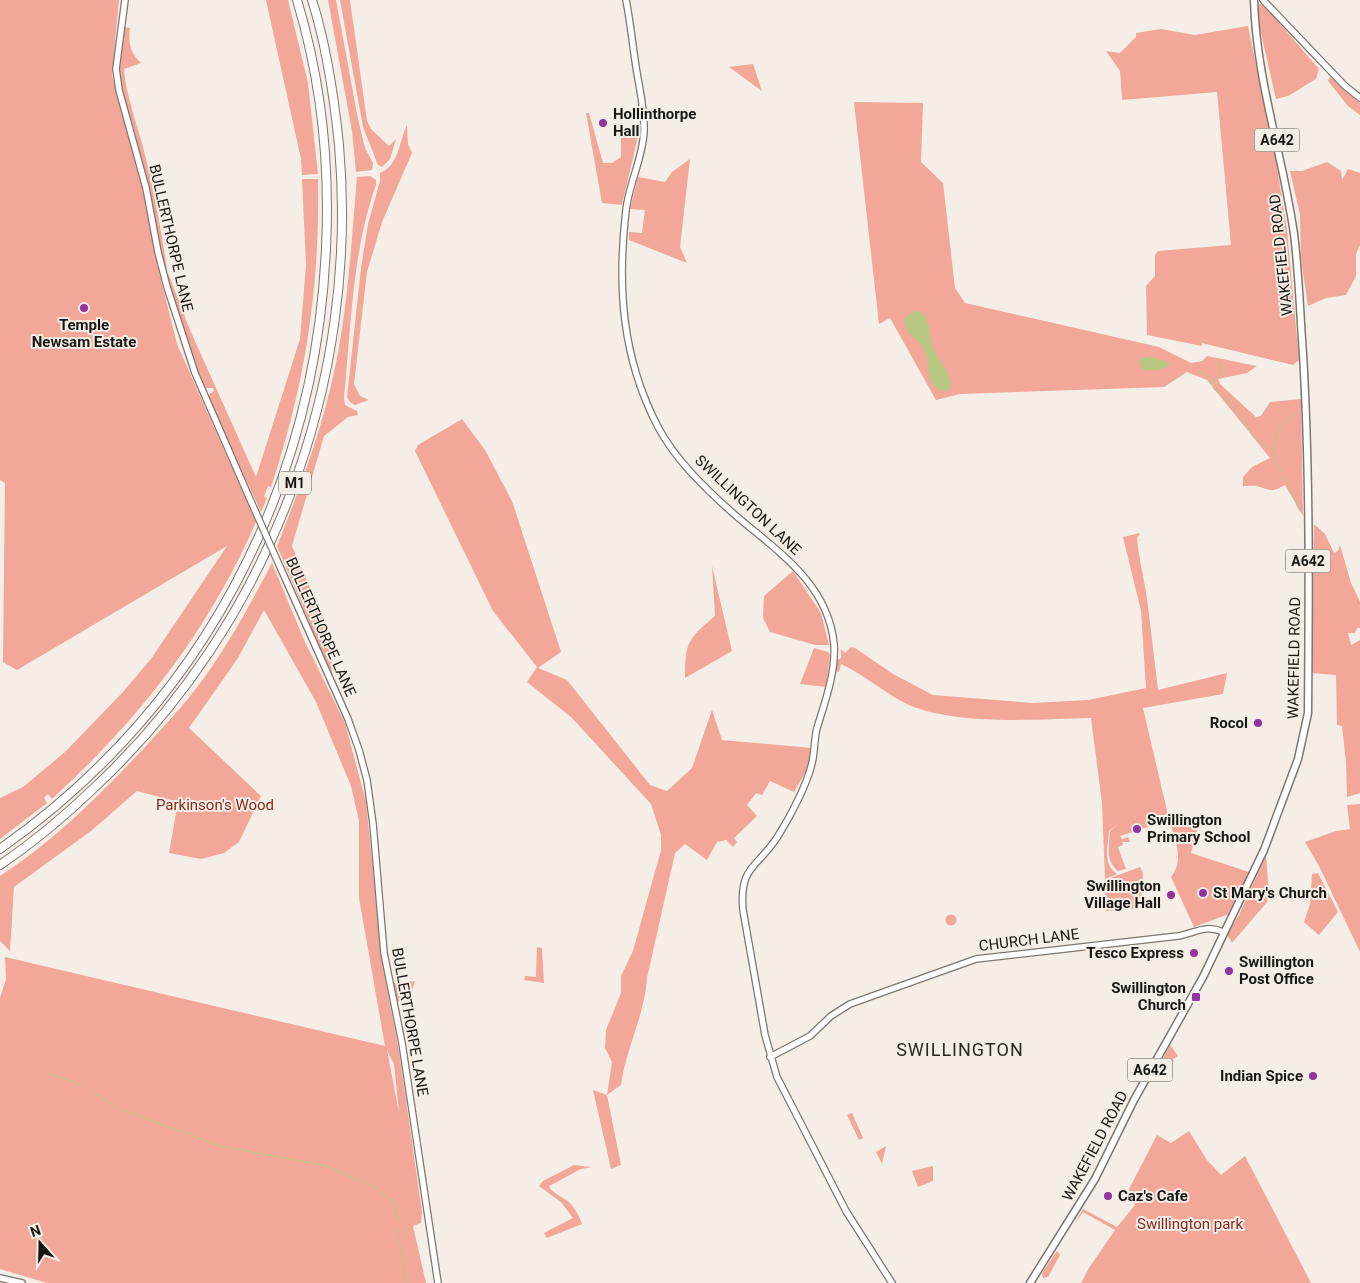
<svg xmlns="http://www.w3.org/2000/svg" width="1360" height="1283" font-family="Roboto,sans-serif">
  <style>
    .green { fill: #f2a799; fill-rule: evenodd }
    .water { fill: #b6c883 }
    .lines { fill: none; stroke-linecap: round; stroke-linejoin: round }
    .stream { stroke: #b6c883; stroke-width: 1 }
    .secondary-casing { stroke: #7c766f; stroke-width: 8 }
    .primary-casing { stroke: #7c766f; stroke-width: 9 }
    .highway-casing { stroke: #7c766f; stroke-width: 10 }
    .secondary { stroke: #fff; stroke-width: 5.5 }
    .primary { stroke: #fff; stroke-width: 6 }
    .highway { stroke: #fff; stroke-width: 8 }
    .secondary-bridge-casing { stroke: #7c766f; stroke-width: 8; stroke-linecap: butt }
    .secondary-bridge { stroke: #fff; stroke-width: 5.5 }
    .poi-dot { fill: #92349d; stroke: #f5eee6; stroke-width: 2 }
    .labels { text-anchor: middle; dominant-baseline: central; stroke-width: 4; stroke-linejoin: round; paint-order: stroke }
    .shield { fill: #f5eee6; stroke: #5b5853; stroke-width: 1 }
    .shield-label { font-size: 14px; font-weight: bold; fill: #191714 }
    .poi-label { font-size: 15px; font-weight: bold; fill: #191714; stroke: #f5eee6; text-anchor: start }
    .street-label { font-size: 15px; fill: #191714; stroke: #f5eee6 }
    .park-label { font-size: 15px; fill: #832b1f; stroke: #f5eee6 }
    .quarter-label { font-size: 18px; letter-spacing: 1px; fill: #2d2822; stroke: #f5eee6 }
  </style>
  <rect width="100%" height="100%" fill="#f5eee6"/>
  <g class="green">
    <path d="M0 0H119L112 75 141 182 159 272 177 344 256 522C208 632 140 718 52 799L48 794 44 798 47 803 0 839V798L23 787 65 752 122 693 151 659 227 546 17 670 3 662 5 483 0 480Z"/>
    <polygon points="266,0 288,0 308,83 318,174 302,175 301,159"/>
    <polygon points="328,0 336,0 358,119 365,148 373,163 372,170 356,172 352,131"/>
    <polygon points="340,0 350,0 367,121 371,129 389,146 396,139 390,159 382,167 378,165 363,127"/>
    <polygon points="1262,3 1319,69 1316,79 1288,96 1276,99 1260,29 1258,5"/>
    <polygon points="1248,26 1276,161 1287,230 1299,360 1293,365 1202,343 1202,346 1147,335 1146,286 1155,276 1155,255 1158,251 1231,245 1217,92 1122,100 1120,71 1106,51 1120,53 1136,37 1136,33 1161,29 1195,35"/>
    <path d="M125 27 130 28C128 42 130 53 141 63L124 69C126 97 137 123 144 151 154 190 161 229 167 269L163 266 146 174 121 89 119 62Z"/>
    <polygon points="753,64 762,91 729,67"/>
    <polygon points="1330,77 1360,103 1360,115 1348,106 1328,81"/>
    <path d="M854 102 923 103 921 162 943 183 955 288 965 303 1159 347 1191 363 1202 361 1207 356 1257 366 1247 373 1218 379 1220 384 1256 417 1261 416 1270 402 1301 399 1303 516 1285 485C1272 492 1273 491 1260 487 1256 485 1248 486 1243 486V477L1252 467 1270 458 1207 380 1187 372 1164 387 960 394 936 400 890 318 879 324Z"/>
    <polygon points="586,113 589,113 603,163 612,163 621,157 621,137 634,134 638,136 622,205 602,203"/>
    <path d="M407 125 408 144 412 153 382 222 367 272 354 384 360 396 369 400 355 405 350 402 347 397 361 268 368 224 380 181V173C399 166 399 141 407 125Z"/>
    <polygon points="690,159 680,247 687,263 629,240 629,232 642,233 645,210 630,209 638,177 665,182 672,172"/>
    <polygon points="1327,162 1341,171 1342,180 1348,169 1360,173 1360,245 1356,254 1356,276 1346,295 1326,298 1308,306 1301,259 1300,215 1290,171 1302,171"/>
    <path d="M370 176 376 180V185C352 252 351 328 344 398L345 405 357 411 358 415 348 417 324 436 292 546 335 647 331 649 332 676 277 546C303 481 327 416 339 347 349 291 352 234 357 177Z"/>
    <path d="M302 179H318C320 289 305 385 271 487L268 486 264 497 267 498 261 512 207 396 214 391 213 388H204L185 337 167 277 168 273 190 330 256 477 300 339 306 265Z"/>
    <path d="M462 419 485 450 512 501 561 652 538 668 567 680 650 785 667 791 692 768 712 710 722 740 812 748 808 768 794 792 770 781 762 795 756 793 747 805 757 816 734 838 737 842 733 847 726 840 717 842 707 860 685 844 675 853 647 978C645 1014 626 1048 621 1085L607 1095 621 1165 611 1169 593 1090 607 1095 612 1062 605 1048 606 1030 621 993V976L633 951 661 850V835L651 804 572 718 527 682 537 667 493 611 415 451 418 445Z"/>
    <polygon points="1314,524 1325,534 1334,553 1338,551 1340,545 1351,583 1360,602 1360,628 1357,628 1355,633 1348,633 1351,645 1360,640 1360,793 1347,797 1346,762 1342,726 1337,725 1336,675 1311,673"/>
    <path d="M1140 533 1137 538 1138 549 1147 598 1158 690 1227 673 1223 694 1143 708 1168 815 1199 824 1191 853 1249 872 1229 914 1194 927 1171 877C1186 858 1173 836 1168 815H1158L1151 817 1154 825 1120 836 1122 839 1128 837 1130 842H1122L1123 845 1118 847 1126 869 1118 871C1105 861 1109 846 1110 831L1118 824 1109 831C1108 846 1102 864 1117 874L1105 879 1102 803 1091 718C1037 719 959 726 909 705 885 694 865 675 841 664L839 672 835 671 834 661 841 658V649L845 653 851 647 855 648 893 674 933 695 1033 703 1088 700 1146 688 1141 611 1123 537Z"/>
    <path d="M272 563 305 642 345 723 366 802 383 968 399 1051 422 1212 421 1223 413 1226 426 1283H47L0 1269V998L6 979 5 957 385 1046 359 898V821L351 786 316 702 264 610 238 658 189 728 261 796 239 842 224 853 201 859 169 853 178 802 137 791 91 831 14 887 10 951 0 941V876C54 841 101 794 145 747 168 722 192 696 211 668 234 635 253 599 272 563ZM387 1050 394 1064 399 1113Z"/>
    <path d="M712 566 732 651 685 678C685 642 688 639 715 616Z"/>
    <polygon points="793,571 821,613 829,645 815,645 770,632 763,618 764,596"/>
    <polygon points="814,648 828,652 830,655 826,687 800,684"/>
    <polygon points="1360,804 1360,952 1319,866 1305,842 1336,831 1350,829 1347,805"/>
    <polygon points="1266,856 1269,892 1267,902 1232,943 1227,934 1239,915"/>
    <polygon points="1140,867 1143,873 1141,908 1106,911 1105,880"/>
    <polygon points="1318,873 1338,912 1319,935 1304,922 1310,904 1312,874"/>
    <circle cx="951" cy="920" r="5.5"/>
    <polygon points="537,947 542,948 544,983 524,980 525,976 536,977"/>
    <polygon points="415,981 411,994 396,1003 394,983"/>
    <polygon points="1170,1045 1178,1056 1173,1059 1174,1061 1157,1071"/>
    <polygon points="852,1113 863,1138 859,1140 847,1115"/>
    <polygon points="1189,1131 1207,1160 1221,1175 1245,1156 1311,1283 1081,1283 1089,1268 1115,1230 1083,1212 1074,1225 1083,1209 1117,1227 1135,1205 1131,1200 1129,1189 1157,1135 1171,1143"/>
    <polygon points="886,1146 882,1164 876,1152"/>
    <path d="M574 1165 592 1167 581 1169 549 1186C552 1194 564 1197 570 1203 576 1210 579 1216 582 1224L547 1238 544 1233 573 1218 561 1202 539 1186 543 1181Z"/>
    <polygon points="933,1166 933,1181 918,1187 912,1171"/>
    <polygon points="1057,1251 1060,1255 1048,1277 1043,1278 1042,1273"/>
  </g>
  <g class="water">
    <path d="M915 311 921 312C932 322 928 337 934 350 940 363 950 370 951 386L948 391C922 391 932 363 924 349 917 337 902 333 905 317Z"/>
    <path d="M1152 357 1170 363C1163 372 1151 371 1141 369L1139 358Z"/>
  </g>
  <g class="lines">
    <g class="stream">
      <polyline points="1220,362 1221,375 1213,382 1214,389 1242,415 1253,437 1273,450 1275,463 1282,471"/>
      <polyline points="1199,372 1205,374 1212,384"/>
      <path d="M1274 449C1276 428 1281 425 1297 412"/>
      <path d="M1283 476C1292 486 1293 499 1300 511"/>
      <polyline points="1360,839 1360,840"/>
      <polyline points="48,1073 81,1085"/>
      <polyline points="95,1094 118,1108 220,1146 327,1166 374,1187 395,1203 397,1222"/>
      <polyline points="398,1231 406,1283"/>
    </g>
    <defs>
      <g id="secondary">
        <polyline points="125,0 116,69 119,90 146,188 158,252 167,287 195,373 249,497"/>
        <path d="M626 0C630 20 632 40 635 60 638 84 645 107 644 131 643 158 629 183 626 210 617 287 622 358 658 427 676 461 707 490 735 515 777 551 828 583 834 644 836 672 825 702 817 728 814 739 815 751 812 763 807 785 790 817 778 836 758 868 739 865 743 910L765 1035 777 1077 846 1211 892 1283"/>
        <polyline points="1263,0 1344,85 1360,98"/>
        <polyline points="281,569 348,719 359,750 367,780 373,824 384,953 402,1043 438,1283"/>
        <path d="M770 1057 810 1036 831 1016 850 1004 976 959 1178 936C1195 933 1206 924 1223 932"/>
        <polyline points="0,1278 22,1283"/>
      </g>
      <path id="primary" d="M1030 1283 1095 1179 1134 1100 1203 977 1237 906 1264 850 1298 759 1308 713C1309 593 1310 473 1303 354 1300 314 1299 274 1294 234 1283 156 1256 79 1254 0"/>
      <g id="highway">
        <path d="M0 849C200 708 315 492 326 248 330 165 321 79 297 0"/>
        <path d="M0 865C34 842 66 815 95 787 270 623 360 383 339 145 334 96 327 47 312 0"/>
      </g>
    </defs>
    <use href="#secondary" class="secondary-casing"/>
    <use href="#primary" class="primary-casing"/>
    <use href="#highway" class="highway-casing"/>
    <use href="#secondary" class="secondary"/>
    <use href="#primary" class="primary"/>
    <use href="#highway" class="highway"/>
    <defs>
      <polyline id="secondary-bridge" points="249,497 281,569"/>
    </defs>
    <use href="#secondary-bridge" class="secondary-bridge-casing"/>
    <use href="#secondary-bridge" class="secondary-bridge"/>
  </g>
  <g class="poi-dot">
    <circle cx="603" cy="123" r="5"/>
    <circle cx="84" cy="308" r="5"/>
    <circle cx="1258" cy="723" r="5"/>
    <circle cx="1137" cy="829" r="5"/>
    <circle cx="1203" cy="893" r="5"/>
    <circle cx="1171" cy="895" r="5"/>
    <circle cx="1194" cy="953" r="5"/>
    <circle cx="1229" cy="971" r="5"/>
    <rect x="1191" y="992" width="10" height="10" rx="2.5"/>
    <circle cx="1313" cy="1076" r="5"/>
    <circle cx="1108" cy="1196" r="5"/>
  </g>
  <g class="labels">
    <g class="shield">
      <rect x="1254.5" y="128.5" width="45" height="23" rx="4"/>
      <rect x="279" y="471.5" width="32" height="23" rx="4"/>
      <rect x="1285.5" y="549.5" width="45" height="23" rx="4"/>
      <rect x="1127.5" y="1058.5" width="45" height="23" rx="4"/>
    </g>
    <g class="shield-label">
      <text x="1277" y="140">A642</text>
      <text x="295" y="483">M1</text>
      <text x="1308" y="561">A642</text>
      <text x="1150" y="1070">A642</text>
    </g>
    <g class="poi-label">
      <text x="613" y="114">Hollinthorpe<tspan x="613" dy="17">Hall</tspan></text>
      <text x="84" y="325" text-anchor="middle">Temple<tspan x="84" dy="17">Newsam Estate</tspan></text>
      <text x="1248" y="723" text-anchor="end">Rocol</text>
      <text x="1147" y="820">Swillington<tspan x="1147" dy="17">Primary School</tspan></text>
      <text x="1161" y="886" text-anchor="end">Swillington<tspan x="1161" dy="17">Village Hall</tspan></text>
      <text x="1213" y="893">St Mary's Church</text>
      <text x="1184" y="953" text-anchor="end">Tesco Express</text>
      <text x="1239" y="962">Swillington<tspan x="1239" dy="17">Post Office</tspan></text>
      <text x="1186" y="988" text-anchor="end">Swillington<tspan x="1186" dy="17">Church</tspan></text>
      <text x="1303" y="1076" text-anchor="end">Indian Spice</text>
      <text x="1118" y="1196">Caz's Cafe</text>
    </g>
    <g class="street-label">
      <text transform="translate(171 238) rotate(77)">BULLERTHORPE LANE</text>
      <text transform="translate(1281 255) rotate(-96)">WAKEFIELD ROAD</text>
      <text transform="translate(748 505) rotate(43)">SWILLINGTON LANE</text>
      <text transform="translate(321 627) rotate(66)">BULLERTHORPE LANE</text>
      <text transform="translate(1294 658) rotate(-89)">WAKEFIELD ROAD</text>
      <text transform="translate(1029 940) rotate(-7)">CHURCH LANE</text>
      <text transform="translate(410 1022) rotate(80)">BULLERTHORPE LANE</text>
      <text transform="translate(1095 1146) rotate(-62)">WAKEFIELD ROAD</text>
    </g>
    <g class="park-label">
      <text x="215" y="805">Parkinson's Wood</text>
      <text x="1190" y="1224">Swillington park</text>
    </g>
    <g class="quarter-label">
      <text x="960" y="1049">SWILLINGTON</text>
    </g>
  </g>
  <g transform="translate(40 1243) rotate(340)" stroke="#f5eee6" stroke-width="4" paint-order="stroke">
  <path d="M0-4L9 19L0 12L-9 19Z" fill="#191714"/>
  <text y="-8" font-size="14" font-weight="bold" text-anchor="middle" fill="#191714">N</text>
  </g>
</svg>
